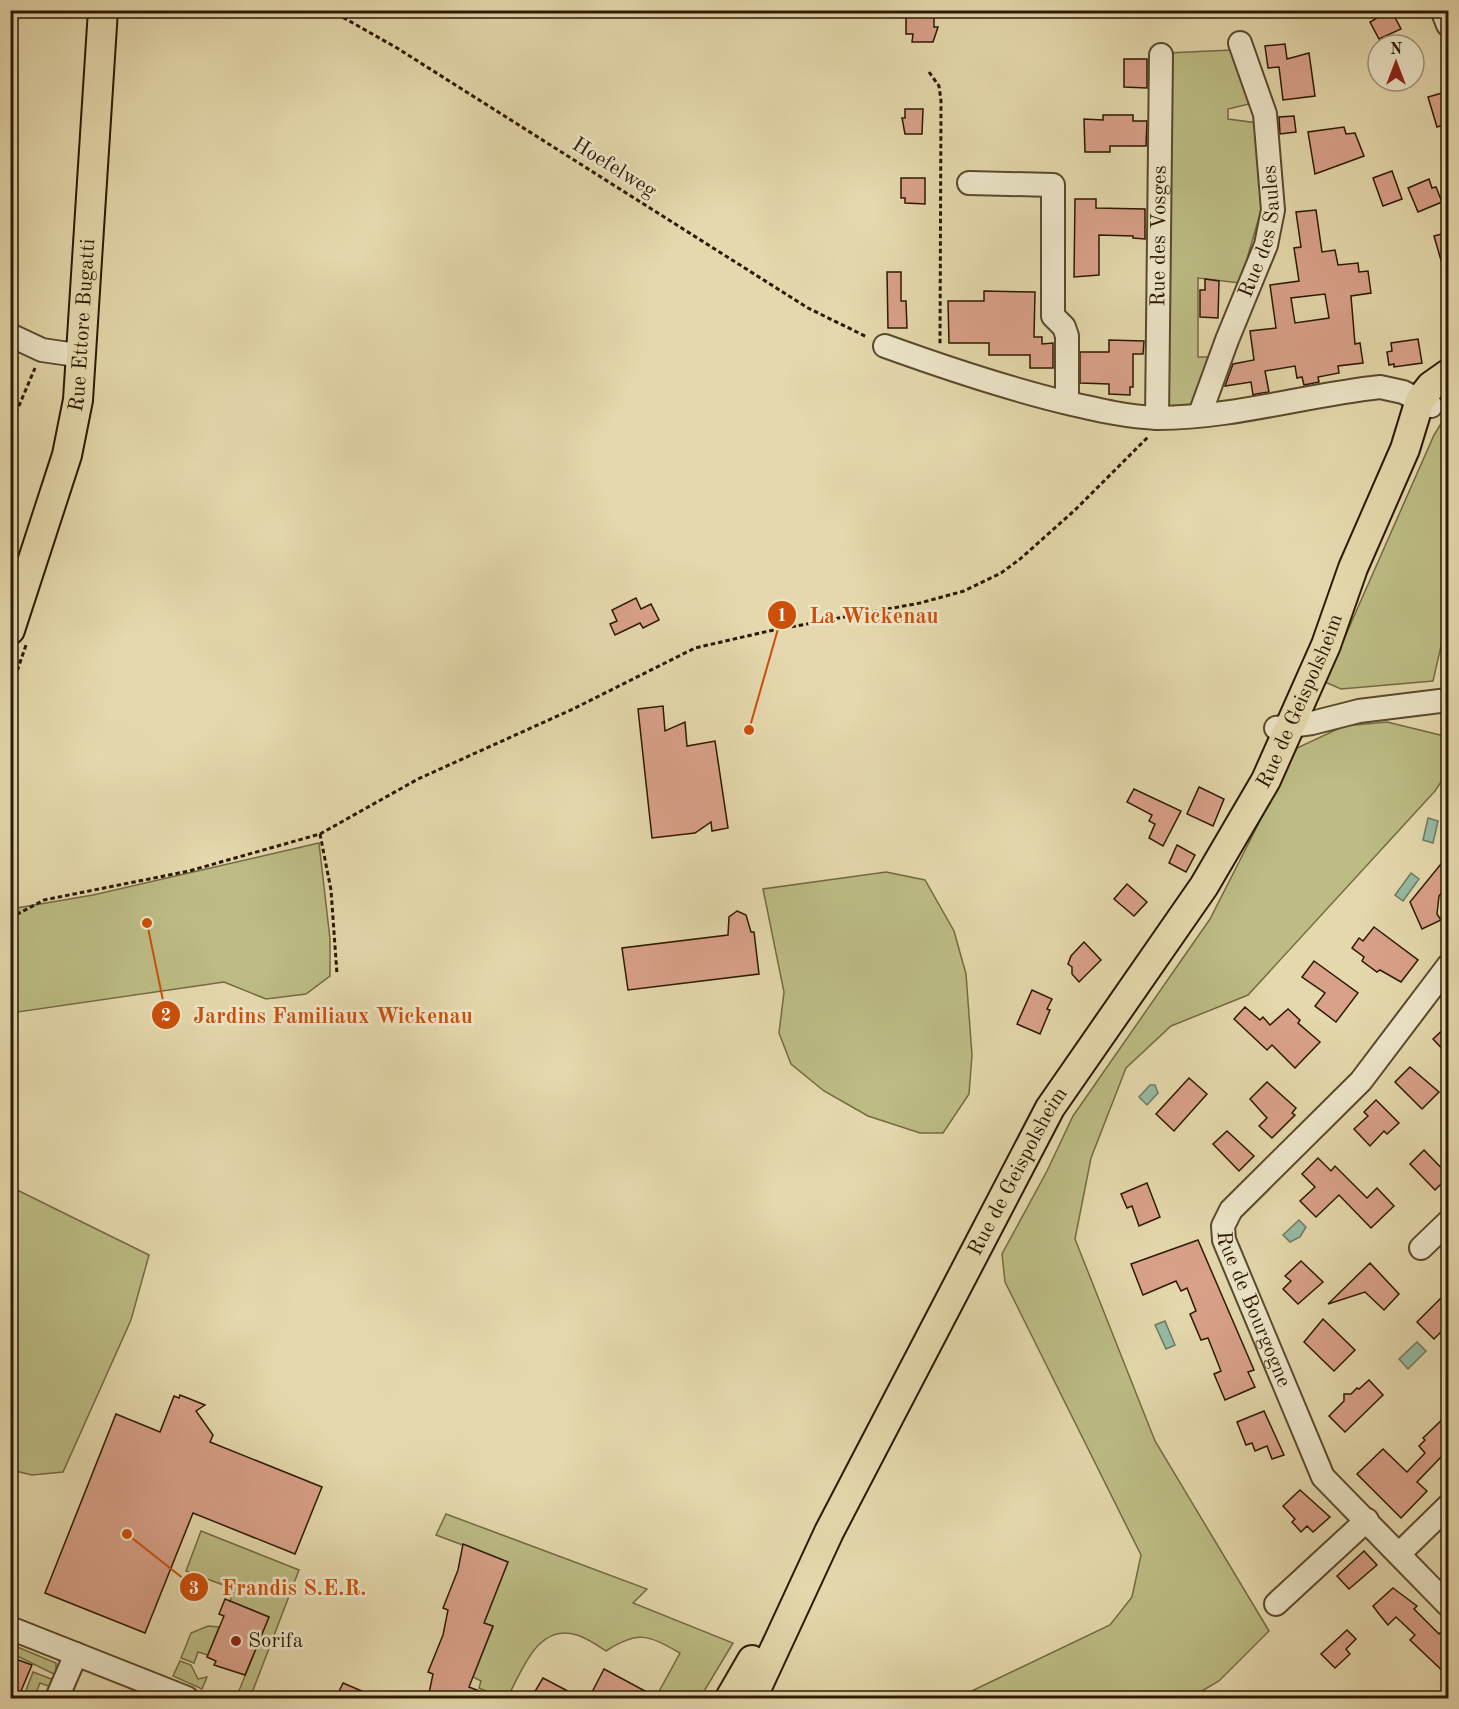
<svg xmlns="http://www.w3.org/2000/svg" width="1459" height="1709" font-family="'Old Standard TT',serif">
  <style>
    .green { fill: #bcbc84; stroke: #746a42; stroke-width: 1.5 }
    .water { fill: #97bba5; stroke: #6c7a63; stroke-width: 1.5 }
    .building { fill: #d9a189; stroke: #2c1900; stroke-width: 1.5; fill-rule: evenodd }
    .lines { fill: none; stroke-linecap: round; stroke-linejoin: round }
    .minor-casing { stroke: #5a492b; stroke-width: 26 }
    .major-casing { stroke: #2c1900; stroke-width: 32 }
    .path { stroke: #2c1900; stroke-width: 3; stroke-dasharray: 4.5 3; stroke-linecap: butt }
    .minor { stroke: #ede6c9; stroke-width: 22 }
    .major { stroke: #e4d8ac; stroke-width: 28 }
    .poi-dot { fill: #8f2418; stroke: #ede6c9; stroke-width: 2 }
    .labels { text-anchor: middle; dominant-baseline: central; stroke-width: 5; stroke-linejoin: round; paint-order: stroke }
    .street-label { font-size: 21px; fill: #2c1900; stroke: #ede6c9 }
    .poi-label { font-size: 21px; fill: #2c1900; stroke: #ede6c9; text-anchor: start }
    .leader { fill: none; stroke: #cc4f0a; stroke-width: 2 }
    .callout-dot { fill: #cc4f0a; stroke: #ede6c9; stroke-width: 2 }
    .mark-label { font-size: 18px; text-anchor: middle; font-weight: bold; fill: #fff }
    .callout-label { font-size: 22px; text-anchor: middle; font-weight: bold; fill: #cc4f0a; stroke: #ede6c9; stroke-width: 5; stroke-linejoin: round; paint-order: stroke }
  </style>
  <rect width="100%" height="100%" fill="#e4d8ac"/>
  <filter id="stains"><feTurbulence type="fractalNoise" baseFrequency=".00333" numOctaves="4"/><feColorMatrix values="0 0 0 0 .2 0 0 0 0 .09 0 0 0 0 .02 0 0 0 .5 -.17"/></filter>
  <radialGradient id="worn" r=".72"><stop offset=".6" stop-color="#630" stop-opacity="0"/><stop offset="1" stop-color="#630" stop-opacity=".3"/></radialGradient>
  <g class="green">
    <polygon points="1232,50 1253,103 1228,109 1228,119 1258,123 1262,207 1240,283 1198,278 1198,357 1208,357 1193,405 1190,408 1167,409 1167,53"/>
    <polygon points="11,353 18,358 11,412"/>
    <polygon points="1448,412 1448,616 1433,681 1341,689 1325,682 1434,435"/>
    <path d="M1387 722 1444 736C1454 757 1448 773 1435 791L1248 995 1171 1026 1126 1068 1091 1158 1075 1239 1155 1441 1269 1631 1219 1681 1190 1698H957L1110 1625 1132 1597 1141 1555 1005 1282 1002 1254 1047 1171 1073 1116 1210 919 1297 748 1344 726Z"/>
    <polygon points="319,843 330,939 330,976 306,994 266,999 224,982 11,1013 11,909 93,895"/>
    <polygon points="886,872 925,880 954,931 966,974 972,1055 969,1094 943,1133 920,1133 868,1116 824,1091 791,1064 779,1033 784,992 763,889"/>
    <polygon points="11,1187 149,1255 131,1320 63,1472 32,1475 15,1471 11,1483"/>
    <path d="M446 1514 647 1589 633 1603 733 1643 700 1698H658L656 1697 680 1653C648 1635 638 1630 606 1651 597 1645 587 1638 577 1635 537 1622 522 1672 507 1698H488L490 1693 479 1688 481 1681 473 1677 493 1627 484 1623 508 1562 436 1535Z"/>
    <polygon points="201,1531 299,1570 250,1698 236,1698 269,1617 230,1601 234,1589 186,1571"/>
    <polygon points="208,1626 219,1627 208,1655 198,1652 194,1663 181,1658 191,1633"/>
    <polygon points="10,1644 56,1663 56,1675 11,1653"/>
    <polygon points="180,1661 191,1665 198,1679 207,1677 202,1689 173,1676"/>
    <polygon points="33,1672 54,1680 51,1687 40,1683 34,1698 23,1698"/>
  </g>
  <g class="water">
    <polygon points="1428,818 1438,821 1433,843 1423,840"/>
    <polygon points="1411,873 1419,879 1403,901 1395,895"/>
    <polygon points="1150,1085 1155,1085 1158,1093 1147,1105 1139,1097"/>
    <polygon points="1299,1220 1306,1227 1300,1237 1290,1242 1283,1235"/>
    <polygon points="1165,1321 1175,1345 1166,1349 1155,1325"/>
    <polygon points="1417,1342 1426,1351 1408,1369 1399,1359"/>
  </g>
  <g class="building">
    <polygon points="1372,10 1391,10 1401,29 1379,39 1370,22 1377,18"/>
    <polygon points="913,12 934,12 934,27 938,27 933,42 912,42 913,34 906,34 906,14"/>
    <polygon points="1285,44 1287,59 1309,53 1315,96 1283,100 1279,67 1268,68 1265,46"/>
    <polygon points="1124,59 1147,59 1147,88 1124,87"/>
    <polygon points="1449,91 1449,123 1437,127 1428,97"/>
    <polygon points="905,109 923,109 922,134 905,134 902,118 905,118"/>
    <polygon points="1103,115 1133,115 1133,121 1147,121 1146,146 1110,146 1110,152 1085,152 1084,119 1103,120"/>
    <polygon points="1294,116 1296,132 1280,134 1279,117"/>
    <polygon points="1344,127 1346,134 1355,133 1364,156 1315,174 1308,132"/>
    <polygon points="1392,171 1402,199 1383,206 1373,178"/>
    <polygon points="901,178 925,178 925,204 905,203 905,198 901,198"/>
    <polygon points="1429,179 1432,188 1436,187 1442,202 1418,212 1408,188"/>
    <polygon points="1075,199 1096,199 1096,208 1145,209 1145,239 1133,238 1133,236 1099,235 1099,275 1074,277"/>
    <path d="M1316 210 1322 252 1335 250 1338 265 1358 263 1359 272 1368 271 1371 293 1351 296 1355 344 1360 343 1363 363 1338 366 1339 373 1318 377 1319 382 1304 385 1302 377 1297 378 1295 366 1265 371 1269 392 1256 394 1253 395 1251 382 1225 386 1233 364 1254 360 1250 331 1276 328 1270 285 1299 281 1294 248 1301 247 1296 212ZM1325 294 1329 318 1295 323 1291 298Z"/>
    <polygon points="1449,232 1449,273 1445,274 1434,236"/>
    <polygon points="887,272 901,272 901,301 906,301 907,328 888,328"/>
    <polygon points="1205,279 1219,281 1218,318 1200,317 1200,290 1205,290"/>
    <polygon points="984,291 1035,292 1034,337 1042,337 1042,344 1053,343 1053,368 1030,368 1030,355 989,355 989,343 949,343 948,301 984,301"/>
    <polygon points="1418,339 1422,363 1394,367 1394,364 1389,365 1387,352 1392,351 1391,343"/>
    <polygon points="1109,340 1144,341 1143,354 1133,354 1133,387 1130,387 1130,395 1109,394 1109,384 1080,383 1080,352 1109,352"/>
    <polygon points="636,598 641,609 651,604 659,620 643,628 640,623 615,635 610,624 617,621 612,610"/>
    <polygon points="663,706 665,731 685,722 687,746 715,741 728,828 712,831 711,822 695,833 652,838 638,709"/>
    <polygon points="1199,787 1224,799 1213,826 1187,814"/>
    <polygon points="1134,789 1181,811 1163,846 1149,838 1155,824 1149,821 1152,815 1127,802"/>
    <polygon points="1177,845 1195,855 1186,872 1169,863"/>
    <polygon points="1449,854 1449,884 1439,896 1437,914 1441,920 1422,929 1410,902"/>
    <polygon points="1127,884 1147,902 1134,916 1114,899"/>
    <polygon points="737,911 746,915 751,932 754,932 759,974 628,990 622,948 728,935 729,917"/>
    <polygon points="1374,927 1418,960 1401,982 1380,970 1377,972 1362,961 1364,957 1352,948 1359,938 1363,941"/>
    <polygon points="1084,942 1101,960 1079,982 1072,974 1072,967 1068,964 1071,956"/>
    <polygon points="1314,961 1358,993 1336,1022 1315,1006 1325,993 1302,977"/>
    <polygon points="1032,990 1052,999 1047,1009 1050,1010 1040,1034 1017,1024"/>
    <polygon points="1245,1007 1260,1020 1263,1017 1270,1025 1288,1009 1300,1020 1298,1023 1320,1042 1295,1068 1272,1045 1267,1050 1234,1019"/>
    <polygon points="1449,1024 1449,1056 1433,1039"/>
    <polygon points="1410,1067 1439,1092 1422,1109 1395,1082"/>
    <polygon points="1189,1078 1207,1094 1174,1131 1156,1114"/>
    <polygon points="1267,1082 1296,1108 1292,1113 1295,1115 1272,1138 1259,1126 1267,1118 1250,1099"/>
    <polygon points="1376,1100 1399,1123 1387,1134 1384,1131 1370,1146 1354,1129 1368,1116 1364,1112"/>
    <polygon points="1227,1131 1254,1156 1239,1171 1213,1144"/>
    <polygon points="1424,1150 1449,1176 1435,1190 1410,1164"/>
    <polygon points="1318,1158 1331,1171 1335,1166 1367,1198 1377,1188 1394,1206 1371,1228 1339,1195 1316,1217 1300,1201 1315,1187 1302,1174"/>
    <polygon points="1147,1183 1160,1217 1139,1226 1132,1206 1127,1208 1121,1194"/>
    <polygon points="1198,1240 1254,1370 1248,1372 1255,1387 1225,1400 1214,1374 1221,1371 1208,1338 1201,1340 1190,1314 1196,1311 1187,1288 1181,1291 1176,1281 1143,1295 1131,1264"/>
    <polygon points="1301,1261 1323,1282 1298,1304 1283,1289 1291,1281 1285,1276"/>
    <polygon points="1370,1263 1399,1294 1384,1310 1365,1292 1328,1304"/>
    <polygon points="1449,1290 1449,1324 1434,1339 1417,1322"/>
    <polygon points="1323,1319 1355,1350 1334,1371 1304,1342"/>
    <polygon points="1369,1380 1383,1395 1345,1432 1329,1416 1344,1401 1344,1394 1351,1394 1357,1388 1359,1389"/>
    <polygon points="180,1395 205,1405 196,1411 213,1435 210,1442 322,1487 295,1554 193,1513 145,1633 45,1593 116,1414 160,1432 174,1396 179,1398"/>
    <polygon points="1264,1411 1284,1455 1272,1459 1267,1446 1255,1451 1252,1443 1246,1445 1237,1422"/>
    <polygon points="1449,1413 1449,1464 1441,1457 1417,1482 1427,1491 1401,1518 1357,1474 1383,1449 1407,1472 1425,1453 1419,1446 1425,1440 1423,1438"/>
    <polygon points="1300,1490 1330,1517 1313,1532 1307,1526 1301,1532 1292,1522 1295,1519 1283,1506"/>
    <polygon points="463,1544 508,1562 484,1623 493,1626 469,1687 497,1698 428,1698 433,1674 428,1672 443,1635 448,1610 443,1608 458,1570"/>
    <polygon points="1364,1551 1377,1565 1349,1589 1337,1576"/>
    <polygon points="1393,1588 1417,1606 1414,1609 1439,1634 1442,1631 1449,1638 1449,1677 1410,1640 1415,1635 1396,1617 1388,1625 1379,1614 1373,1606"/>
    <polygon points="225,1599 269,1617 245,1675 214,1665 216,1661 207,1657 224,1616 219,1614"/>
    <polygon points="1347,1630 1356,1639 1346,1649 1350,1654 1335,1668 1321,1654"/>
    <polygon points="10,1657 32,1665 18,1698 10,1698"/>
    <polygon points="604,1669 658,1698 589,1698"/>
    <polygon points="543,1678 581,1698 531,1698"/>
    <polygon points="343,1683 378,1698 336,1698"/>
  </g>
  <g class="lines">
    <defs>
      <g id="minor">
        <polyline points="1442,10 1448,25"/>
        <polyline points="969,183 1053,185 1053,316 1064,327 1067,336 1067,402"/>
        <polyline points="10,335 42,350 83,356"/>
        <path d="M885 346C946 368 1005 388 1068 403 1098 410 1128 417 1158 418 1232 418 1306 395 1380 387L1403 392 1431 406"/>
        <path id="s1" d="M1200 414 1227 340 1266 245 1273 210 1265 114 1240 43"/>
        <path id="s2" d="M1157 418 1161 55"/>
        <polyline points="1276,728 1312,723 1359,711 1448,700"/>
        <path id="s3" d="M1448 966 1361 1081 1231 1210 1223 1226 1224 1240 1323 1477 1448 1605"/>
        <polyline points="1421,1248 1448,1222"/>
        <polyline points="1399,1554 1448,1506"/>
        <polyline points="1276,1604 1367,1520"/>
        <polyline points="10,1628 187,1698"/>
        <polyline points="57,1698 76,1654"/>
      </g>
      <g id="major">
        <path id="s4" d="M10 630 67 455 78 400 103 10"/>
        <polyline points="730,1698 752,1660"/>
        <path id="s5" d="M752 1698 829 1532 1050 1108 1204 886 1266 780 1326 645 1353 568 1405 449 1420 400 1431 386 1448 374"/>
      </g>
    </defs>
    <use href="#minor" class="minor-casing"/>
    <use href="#major" class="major-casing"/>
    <g class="path">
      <polyline points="330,10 397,48 808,308 867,337"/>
      <polyline points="929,72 939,86 941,101 940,346"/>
      <polyline points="10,427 35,368"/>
      <polyline points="10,692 26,645"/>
      <polyline points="320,834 331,890 337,974"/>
      <polyline points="10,918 44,900 189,871 320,834 418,779 573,709 695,648 769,631 920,603 964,591 1001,573 1020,559 1075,510 1149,436"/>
    </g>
    <use href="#minor" class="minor"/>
    <use href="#major" class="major"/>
  </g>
  <circle class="poi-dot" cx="236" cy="1641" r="6"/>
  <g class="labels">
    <g class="street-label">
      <text transform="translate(614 168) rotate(32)">Hoefelweg</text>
      <text stroke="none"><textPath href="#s1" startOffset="194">Rue des Saules</textPath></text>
      <text stroke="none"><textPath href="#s2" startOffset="182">Rue des Vosges</textPath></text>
      <text stroke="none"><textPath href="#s4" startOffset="315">Rue Ettore Bugatti</textPath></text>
      <text stroke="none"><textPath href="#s5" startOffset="1140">Rue de Geispolsheim</textPath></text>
      <text stroke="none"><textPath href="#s5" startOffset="590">Rue de Geispolsheim</textPath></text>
      <text stroke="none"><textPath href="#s3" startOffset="434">Rue de Bourgogne</textPath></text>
    </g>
    <g class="poi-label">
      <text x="248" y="1641">Sorifa</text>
    </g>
  </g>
  <path class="leader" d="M749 730L782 615M147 923L166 1015M127 1534L194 1587"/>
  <g class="callout-dot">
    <circle cx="749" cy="730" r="6"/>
    <circle cx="147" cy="923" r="6"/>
    <circle cx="127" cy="1534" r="6"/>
    <circle cx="782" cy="615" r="15"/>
    <circle cx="166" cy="1015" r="15"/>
    <circle cx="194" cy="1587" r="15"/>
  </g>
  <g class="mark-label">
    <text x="782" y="621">1</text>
    <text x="166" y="1021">2</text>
    <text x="194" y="1594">3</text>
  </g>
  <g class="callout-label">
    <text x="874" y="623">La Wickenau</text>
    <text x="333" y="1023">Jardins Familiaux Wickenau</text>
    <text x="294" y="1595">Frandis S.E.R.</text>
  </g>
  <rect width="1459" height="1709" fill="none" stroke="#e4d8ac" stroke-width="36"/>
  <rect x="12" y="12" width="1435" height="1685" fill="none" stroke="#2c1900" stroke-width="3"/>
  <rect x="18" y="18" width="1423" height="1673" fill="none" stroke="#2c1900" stroke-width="1.5"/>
  <g transform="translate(1396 63)"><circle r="28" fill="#ede6c9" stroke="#a09479" stroke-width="1.5"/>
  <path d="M0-4.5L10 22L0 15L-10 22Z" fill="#8f2418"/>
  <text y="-9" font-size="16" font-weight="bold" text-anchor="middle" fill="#2c1900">N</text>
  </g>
  <rect width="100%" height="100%" filter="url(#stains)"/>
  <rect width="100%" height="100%" fill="url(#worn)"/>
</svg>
